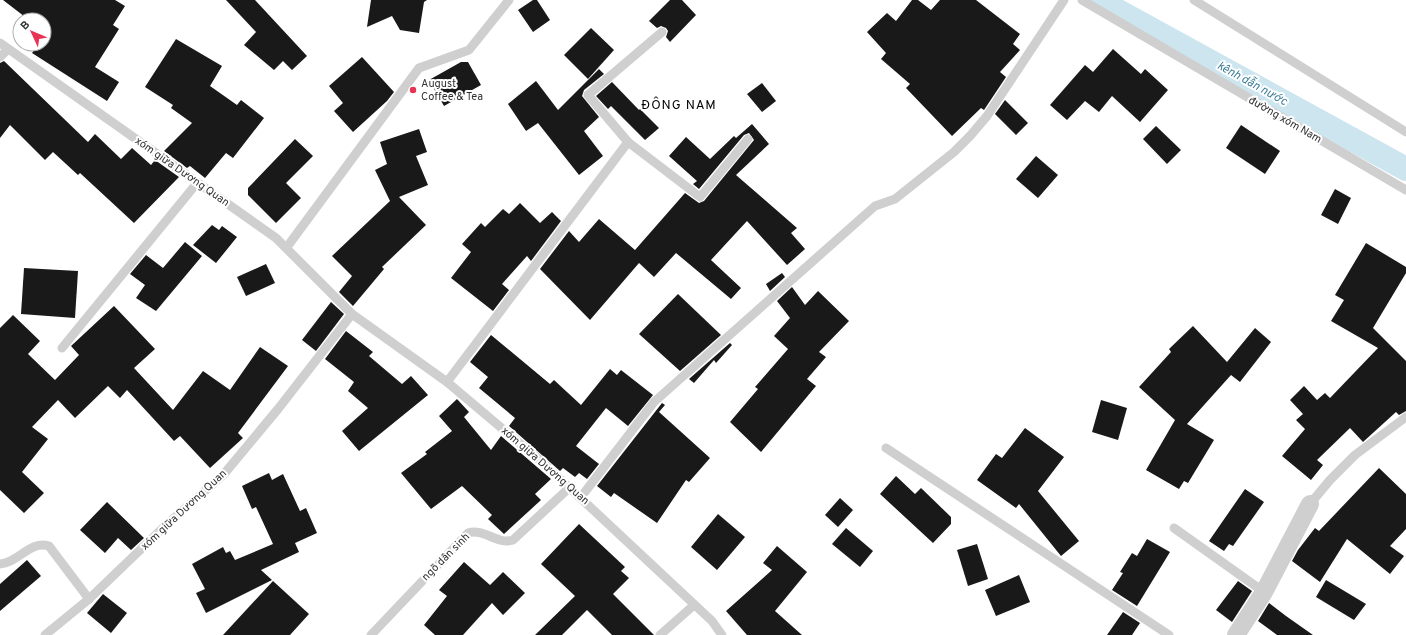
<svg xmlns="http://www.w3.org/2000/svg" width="1406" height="635" font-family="Overpass,sans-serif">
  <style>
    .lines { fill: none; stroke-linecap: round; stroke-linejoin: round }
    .canal { stroke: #cce5ee; stroke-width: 24 }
    .building { fill: #191919 }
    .service { stroke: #cfcfcf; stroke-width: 9 }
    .minor { stroke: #cfcfcf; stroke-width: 18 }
    .poi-dot { fill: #e93355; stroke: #fff; stroke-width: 1.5 }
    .labels { text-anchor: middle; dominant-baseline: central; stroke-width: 4; stroke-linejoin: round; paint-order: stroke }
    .poi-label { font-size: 11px; fill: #323232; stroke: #fff; text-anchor: start }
    .street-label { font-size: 11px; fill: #323232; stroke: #fff }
    .water-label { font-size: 12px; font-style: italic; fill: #3c7e97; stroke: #fff }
    .quarter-label { font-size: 13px; letter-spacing: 1px; fill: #000; stroke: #fff }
  </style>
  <rect width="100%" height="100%" fill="#fff"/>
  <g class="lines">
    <polyline class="canal" points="1098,0 1406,169"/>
  </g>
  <g class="building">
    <polygon points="3,0 115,0 125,6 113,25 119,29 95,67 119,82 107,101 32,53 39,44 44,44 44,37 46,34 44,32 44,20 29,20"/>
    <polygon points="226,0 255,0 307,56 292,70 283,61 274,70 244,45 256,32"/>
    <polygon points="371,0 427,0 424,2 419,33 400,30 392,16 367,27"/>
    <polygon points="533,0 537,0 550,20 533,32 518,10"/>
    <polygon points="670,0 682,0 696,15 670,42 666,37 668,31 666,28 661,26 657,28 649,21"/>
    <polygon points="912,0 918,0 931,10 940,0 976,0 1020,34 1013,44 1020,50 1000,72 1006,77 984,110 981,108 952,136 906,88 910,84 881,59 886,53 867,32 887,13 896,21"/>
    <polygon points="591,28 614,50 588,79 564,55"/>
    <polygon points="176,39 222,66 210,86 237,105 241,100 264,118 233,158 226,153 205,178 190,166 187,168 164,151 192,123 171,108 173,105 145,87"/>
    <polygon points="1113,49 1141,74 1145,69 1168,90 1140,122 1112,96 1099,112 1085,101 1067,120 1050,105 1085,65 1093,72"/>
    <polygon points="362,57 394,92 387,101 353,132 334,111 343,103 329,86"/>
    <polygon points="4,61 88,142 95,134 121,159 132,148 151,165 155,160 179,177 134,223 80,173 78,175 53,152 45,160 10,125 0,138 0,63"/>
    <polygon points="461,62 468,62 481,85 444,106 429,80"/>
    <polygon points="599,69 604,74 584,90 582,96 599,117 584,131 603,156 579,175 538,123 526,131 508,104 536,81 558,110"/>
    <polygon points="612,82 639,110 640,109 659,128 645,140 611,106 608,109 596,96"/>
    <polygon points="762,83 776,101 762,112 747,94"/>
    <polygon points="1005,100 1028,123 1016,135 995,114"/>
    <polygon points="752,124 769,144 736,175 797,228 791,233 805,249 787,265 747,221 711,260 741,288 731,299 676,253 654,277 639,263 590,320 540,269 569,231 579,242 599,219 635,250 685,193 699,203 704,201 754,140 749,133 744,135 699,189 693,184 697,181 669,156 686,137 710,159 734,136 736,138"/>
    <polygon points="1241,125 1280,151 1265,174 1226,148"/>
    <polygon points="1156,126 1181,150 1167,164 1143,139"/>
    <polygon points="419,129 427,152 416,156 428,185 399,197 426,225 382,267 384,269 353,306 339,292 352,276 332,256 390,201 375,170 387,164 380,142"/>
    <polygon points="295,139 313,156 286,183 301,198 276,223 248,195 248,188"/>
    <polygon points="1036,156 1058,175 1038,198 1016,179"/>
    <polygon points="1335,189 1351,198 1338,224 1321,215"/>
    <polygon points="520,203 540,223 552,212 561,221 531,261 527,256 502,284 509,290 493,311 451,278 471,252 462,244 481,223 485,227 503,209 509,214"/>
    <polygon points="212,225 219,230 222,226 237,237 216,263 193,245"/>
    <polygon points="185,242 202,256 156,311 136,298 145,285 130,274 146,255 163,268"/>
    <polygon points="1366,243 1406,267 1406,273 1373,328 1406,361 1406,411 1399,415 1396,412 1363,442 1350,428 1317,460 1323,465 1311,480 1282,456 1305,429 1296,420 1303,414 1290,400 1304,386 1317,400 1325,393 1330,398 1378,348 1331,321 1344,300 1335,295"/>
    <polygon points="266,264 275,283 246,296 237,277"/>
    <polygon points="24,268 78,271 75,318 21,314"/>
    <polygon points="782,273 785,277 770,291 766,284"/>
    <polygon points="792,287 805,305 818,291 849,321 819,352 826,357 807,379 816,386 761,452 730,422 758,389 755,387 788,349 774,336 790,318 777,301"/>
    <polygon points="678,294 721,335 680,371 639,334"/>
    <polygon points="331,302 344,314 316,351 302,340"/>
    <polygon points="114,306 155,349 134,368 173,410 203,371 230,390 260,347 288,366 238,433 243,438 210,468 180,436 174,441 127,390 120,398 108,386 75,418 58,400 32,427 48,439 22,472 44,493 24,513 0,490 0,328 13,315 40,341 28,354 55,380 79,355 71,346"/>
    <polygon points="1193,326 1227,362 1255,328 1271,342 1240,382 1231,375 1187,424 1214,440 1188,483 1184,481 1179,489 1146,470 1175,420 1139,387 1171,352 1169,349"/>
    <polygon points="346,331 373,352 369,356 402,384 411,376 428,395 359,451 342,431 368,408 348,391 354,382 325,359"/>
    <polygon points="491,335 550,384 554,380 581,405 610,369 617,375 621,370 653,395 628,426 606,408 576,446 599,464 587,479 579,473 575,477 563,468 560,471 509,426 515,418 479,388 488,377 470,362"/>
    <polygon points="730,343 732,345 716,363 714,360 694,383 689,379"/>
    <polygon points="457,399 469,412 464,417 491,450 501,436 551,479 535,494 541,500 504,534 488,519 492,515 462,486 431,509 401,473 427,454 425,452 452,431 439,416"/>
    <polygon points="1101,400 1127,408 1118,440 1092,432"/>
    <polygon points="662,403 665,405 659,412 710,458 689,482 686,480 657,523 614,493 611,497 597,486"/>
    <polygon points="1025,428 1064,457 1038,491 1079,541 1061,556 1019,504 1016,508 977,480 996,454 1002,458"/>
    <polygon points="1379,468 1406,494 1406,529 1390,546 1404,556 1390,574 1347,539 1320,582 1292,561 1298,550 1315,528 1319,531"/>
    <polygon points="269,473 272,480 283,474 300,511 306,508 317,533 295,543 299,552 261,570 272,580 206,613 196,593 205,589 192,564 223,547 226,553 230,551 235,560 273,544 256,507 252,509 242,486"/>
    <polygon points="896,476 915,494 921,488 951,517 951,524 933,543 880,494"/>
    <polygon points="1245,489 1264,502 1233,546 1229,544 1224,551 1209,541"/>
    <polygon points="840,498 853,510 838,527 825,515"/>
    <polygon points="107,502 144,538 131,550 118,538 105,553 80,530"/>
    <polygon points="718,514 745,537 717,570 691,547"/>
    <polygon points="579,524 625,567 621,571 629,578 613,594 654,635 612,635 587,610 562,635 535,635 575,596 541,564"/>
    <polygon points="846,528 873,551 860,567 832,544"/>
    <polygon points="1147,539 1170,552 1137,606 1112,590 1123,573 1120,572 1132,553 1137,556"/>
    <polygon points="977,544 988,579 968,586 957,550"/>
    <polygon points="777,546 807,572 775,611 802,635 747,635 726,611 772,570 763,563"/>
    <polygon points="27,560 41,576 0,611 0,584"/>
    <polygon points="464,562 490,585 503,572 525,593 503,615 492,603 463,635 435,635 424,625 447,596 439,590"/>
    <polygon points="1019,575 1030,602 996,616 985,590"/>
    <polygon points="1326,580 1366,604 1354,620 1316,597"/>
    <polygon points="273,581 309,614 290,635 223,635"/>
    <polygon points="1238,581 1252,591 1232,622 1216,610"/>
    <polygon points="103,594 127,613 111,633 87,613"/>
    <polygon points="1269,603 1286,616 1313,635 1277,635 1258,621"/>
    <polygon points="1123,612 1140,623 1132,635 1107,635"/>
  </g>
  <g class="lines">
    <g class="service">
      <polyline points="1082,0 1406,190"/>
      <polyline points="1194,0 1406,132"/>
      <polyline points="0,43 276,238 352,314 447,382 542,462 712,621 722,635"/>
      <polyline points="0,57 8,49"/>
      <polyline points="628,142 588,95 662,32"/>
      <polyline points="287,247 419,68 469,50 509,0"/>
      <polyline points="62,348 197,183"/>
      <polyline points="447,382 628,142 700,197 748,139"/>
      <polyline points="886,448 1169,635"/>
      <polyline points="581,497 654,402 875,206 895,199 954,152 970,136 987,116 1064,0"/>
      <polyline points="1310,504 1330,480 1355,455 1406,417"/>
      <polyline points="1174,528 1264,592"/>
      <path d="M0 564C18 563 30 540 49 546L89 599"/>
      <polyline points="45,635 89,599 165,526 224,474 278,409 352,314"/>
      <path d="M371 635 468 533C484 528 497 545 513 540L569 488"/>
      <polyline points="660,635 694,605"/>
    </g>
    <polyline class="minor" points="1236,635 1264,592 1310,504"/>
  </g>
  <circle class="poi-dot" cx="413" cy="90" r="4"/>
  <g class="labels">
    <g class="poi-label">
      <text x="421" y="84">August<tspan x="421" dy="13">Coffee &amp; Tea</tspan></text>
    </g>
    <g class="street-label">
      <text transform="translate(1285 120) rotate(30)">đường xóm Nam</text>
      <text transform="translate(182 172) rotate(35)">xóm giữa Dương Quan</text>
      <text transform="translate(545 466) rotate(41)">xóm giữa Dương Quan</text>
      <text transform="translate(184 510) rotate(-43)">xóm giữa Dương Quan</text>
      <text transform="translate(446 557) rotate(-45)">ngõ dân sinh</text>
    </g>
    <g class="water-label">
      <text transform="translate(1252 84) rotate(29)">kênh dẫn nước</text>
    </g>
    <g class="quarter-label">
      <text x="679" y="106">ĐÔNG NAM</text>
    </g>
  </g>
  <g transform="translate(32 32) rotate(314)"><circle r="19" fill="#ffffff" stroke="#adadad"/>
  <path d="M0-3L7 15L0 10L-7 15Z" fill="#e93355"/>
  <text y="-6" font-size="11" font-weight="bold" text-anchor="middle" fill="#323232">B</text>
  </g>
</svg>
